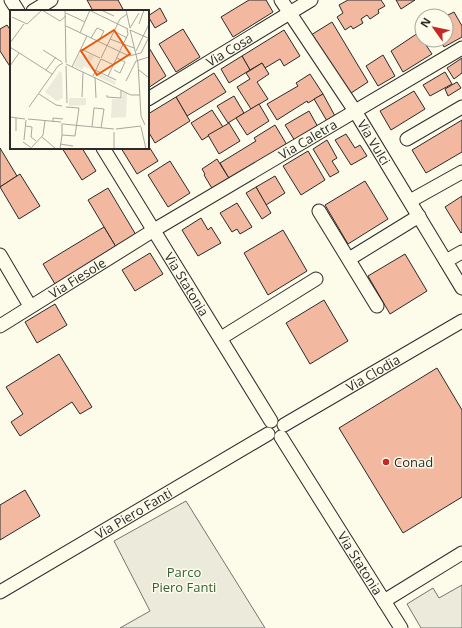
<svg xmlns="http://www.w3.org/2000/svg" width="462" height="628" font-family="'Open Sans',sans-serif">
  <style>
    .green { fill: #ecebdb; stroke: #74746e }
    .building { fill: #f2b8a0; stroke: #2b2b2b }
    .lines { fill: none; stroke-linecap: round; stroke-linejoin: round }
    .street-casing { stroke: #2b2b2b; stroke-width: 15 }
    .street { stroke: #fdfbea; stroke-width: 13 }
    .poi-dot { fill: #c62828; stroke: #fdfbea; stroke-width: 1.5 }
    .labels { text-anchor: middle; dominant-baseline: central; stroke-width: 3; stroke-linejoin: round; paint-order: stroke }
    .street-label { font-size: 13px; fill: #2b2b2b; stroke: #fdfbea }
    .poi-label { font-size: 13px; fill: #2b2b2b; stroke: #fdfbea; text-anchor: start }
    .park-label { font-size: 13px; fill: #34623c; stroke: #fdfbea }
    .inset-road { fill: none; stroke: #a9a89e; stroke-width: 1 }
    .view { fill: #e8590c; fill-opacity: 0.15; stroke: #e8590c; stroke-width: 2 }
    .inset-edge { fill: none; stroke: #2b2b2b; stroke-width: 2 }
  </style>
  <rect width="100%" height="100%" fill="#fdfbea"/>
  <g class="green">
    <polygon points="186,501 265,628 120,628 150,611 114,541"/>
    <polygon points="462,585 462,628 421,628 407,604 433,588 439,598"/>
  </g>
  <g class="building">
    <polygon points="87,0 118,0 124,11 93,11"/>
    <polygon points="249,0 266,0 273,12 233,37 221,17"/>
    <polygon points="348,0 381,0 385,6 378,10 379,13 370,19 367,15 361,19 363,23 353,29 351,26 345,30 337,17 343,13 339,5"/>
    <polygon points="396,0 415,0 401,9"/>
    <polygon points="160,8 167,21 155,28 148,16"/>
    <polygon points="454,12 462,26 462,37 444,47 440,40 446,40 446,16"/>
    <polygon points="332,22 368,82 348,95 311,35"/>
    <polygon points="7,25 11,31 11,68 0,51 0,29"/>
    <polygon points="183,29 200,57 176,72 159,44"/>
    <polygon points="284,30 300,56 284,66 280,59 265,68 262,63 250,70 242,56"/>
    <polygon points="418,33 432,54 403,72 391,51"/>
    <polygon points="148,46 166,76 148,88"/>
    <polygon points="383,55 395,76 378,86 366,66"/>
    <polygon points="242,56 250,70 229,83 221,69"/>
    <polygon points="462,58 462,73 454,79 447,68"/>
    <polygon points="262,63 269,74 257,82 268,99 251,109 237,87 250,79 246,73"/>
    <polygon points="445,72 452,84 430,96 423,85"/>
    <polygon points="214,73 226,92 187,116 176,97"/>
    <polygon points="310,74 323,94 308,103 307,101 277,120 267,104 298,86 296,83"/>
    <polygon points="457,82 461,88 448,96 445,89"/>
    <polygon points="414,91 425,109 391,130 380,111"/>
    <polygon points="323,94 335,116 327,121 314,99"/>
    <polygon points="234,96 244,113 228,123 217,106"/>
    <polygon points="176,97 190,121 155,143 148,131 148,114"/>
    <polygon points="259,104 269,121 247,135 236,118"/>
    <polygon points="212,110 223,127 202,140 191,123"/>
    <polygon points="309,111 318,127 295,141 285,125"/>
    <polygon points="462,120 462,152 426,173 412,150"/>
    <polygon points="229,123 240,141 219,154 208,135"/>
    <polygon points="275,125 287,145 230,180 220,163 256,141 254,138"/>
    <polygon points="346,134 355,148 360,145 367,156 351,165 335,140"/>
    <polygon points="327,140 337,158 332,161 339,172 330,177 313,149"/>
    <polygon points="148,145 158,161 137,174 121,148 148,148"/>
    <polygon points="0,148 17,176 0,187"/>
    <polygon points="62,148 82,148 96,171 82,180"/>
    <polygon points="308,151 325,180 301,195 283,166"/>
    <polygon points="217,159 230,180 213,190 204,175 205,174 202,169"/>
    <polygon points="170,161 190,193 168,207 148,175"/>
    <polygon points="20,174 40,206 19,219 0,187"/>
    <polygon points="275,176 285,193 266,205 256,187"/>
    <polygon points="365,181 388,219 348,244 325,205"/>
    <polygon points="256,187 271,213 262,219 246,193"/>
    <polygon points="108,188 136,235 116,247 88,200"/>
    <polygon points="462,196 462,232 461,233 445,207"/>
    <polygon points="237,203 252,227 240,234 237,229 232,232 220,213"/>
    <polygon points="201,218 208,230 211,227 221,243 198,256 182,230"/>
    <polygon points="104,227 116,247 55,284 43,264"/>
    <polygon points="283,230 307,271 268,295 244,253"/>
    <polygon points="150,253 163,274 135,291 122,270"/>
    <polygon points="405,254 427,291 390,314 368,276"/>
    <polygon points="324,300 348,341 310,364 286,323"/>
    <polygon points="55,304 67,325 37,343 25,322"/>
    <polygon points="59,354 92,407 80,414 72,402 20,436 11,422 23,414 6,387"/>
    <polygon points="437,368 462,410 462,497 403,533 339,428"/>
    <polygon points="25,490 40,516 0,540 0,505"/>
  </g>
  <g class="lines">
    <defs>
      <g id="street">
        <polyline points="11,0 18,11"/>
        <path id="s1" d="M281 0 355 111 462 288"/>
        <polyline points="33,11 51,0"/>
        <path id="s2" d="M148 99 311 0"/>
        <polyline points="407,139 462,107"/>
        <path id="s3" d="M103 148 271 421"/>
        <polyline points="410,201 462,172"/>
        <polyline points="319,211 377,306"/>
        <polyline points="0,255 30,306"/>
        <polyline points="349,259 419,216"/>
        <polyline points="446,261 462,252"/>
        <path id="s4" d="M0 326 154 230 462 48"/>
        <polyline points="221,338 316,279"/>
        <path id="s5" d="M284 425 462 321"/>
        <path id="s6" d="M281 437 401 628"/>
        <path id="s7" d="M0 592 268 434"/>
        <polyline points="384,601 462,553"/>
      </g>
    </defs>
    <use href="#street" class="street-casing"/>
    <use href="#street" class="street"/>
  </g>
  <circle class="poi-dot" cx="386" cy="462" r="4"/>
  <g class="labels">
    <g class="street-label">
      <text stroke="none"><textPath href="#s2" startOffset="95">Via Cosa</textPath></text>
      <text stroke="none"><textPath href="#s4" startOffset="360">Via Caletra</textPath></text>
      <text stroke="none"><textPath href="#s1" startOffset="170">Via Vulci</textPath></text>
      <text stroke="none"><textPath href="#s4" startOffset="91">Via Fiesole</textPath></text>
      <text stroke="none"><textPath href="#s3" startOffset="160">Via Statonia</textPath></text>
      <text stroke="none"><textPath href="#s5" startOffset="103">Via Clodia</textPath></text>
      <text stroke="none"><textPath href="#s7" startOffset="155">Via Piero Fanti</textPath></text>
      <text stroke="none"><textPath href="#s6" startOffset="149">Via Statonia</textPath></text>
    </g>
    <g class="poi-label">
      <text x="394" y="462">Conad</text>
    </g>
    <g class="park-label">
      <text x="184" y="572">Parco<tspan x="184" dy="15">Piero Fanti</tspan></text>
    </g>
  </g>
  <g transform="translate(10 10)">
    <rect width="139" height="139" fill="#fdfbea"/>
    <path d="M69 44 77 48 79 44 84 46 79 56 82 60 74 56 72 60 64 56ZM50 61 52 63 53 88 47 91 35 82ZM86 61 106 72 105 75 84 65ZM113 81 117 83 116 107 101 108 102 89H112ZM59 88H76V95L59 96Z" fill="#ecebdb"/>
    <path class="inset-road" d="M32 0 50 11 56 6M55 0 56 53M79 0 118 19M91 0 104 6M116 0 120 18M56 3 75 12M2 7 17 14 32 0M129 14 134 0M56 16 119 46 131 43 138 29M120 18 129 3M120 20 138 28M120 20 128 53 131 106 135 115M104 21 117 28M70 23 80 0M81 28 87 18 94 21 89 31M100 29 124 38M0 33 14 14M0 37 42 64M71 39 90 48M33 40 52 52M126 41 139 14M91 48 110 9 117 4M91 49 104 55M56 54 121 85H130M0 56 9 43M56 56 57 93M62 57 77 26M36 60 46 47M85 60 106 70M104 60 110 63 115 52 107 48M129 60 139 68M83 66 91 49M98 66 118 24 117 19M85 67 86 88M116 71 126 51 139 47M29 84 46 95 52 96M97 85V87L111 88V80M72 87 73 62M19 97 48 56 53 53M0 107 15 109M18 109 51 112M43 112V108L53 109M52 113V125L65 126 69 98 56 97M53 114 104 119M16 116 22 117 21 127 26 131M82 117 84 98 94 99 91 118M131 117 136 139M106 119 131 116M6 121V108M32 127 46 139M14 130 16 110M13 132 23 139M50 134 63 136M22 137 33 125 35 111M50 139 52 125M104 139V122"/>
    <path class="view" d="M104 20 120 44 87 65 71 41Z"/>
    <rect width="139" height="139" class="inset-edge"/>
  </g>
  <g transform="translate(434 28) rotate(303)"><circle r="19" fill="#fdfbea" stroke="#a9a89e"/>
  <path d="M0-3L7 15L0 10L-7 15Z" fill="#c62828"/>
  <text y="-6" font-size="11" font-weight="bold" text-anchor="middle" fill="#2b2b2b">N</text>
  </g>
</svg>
